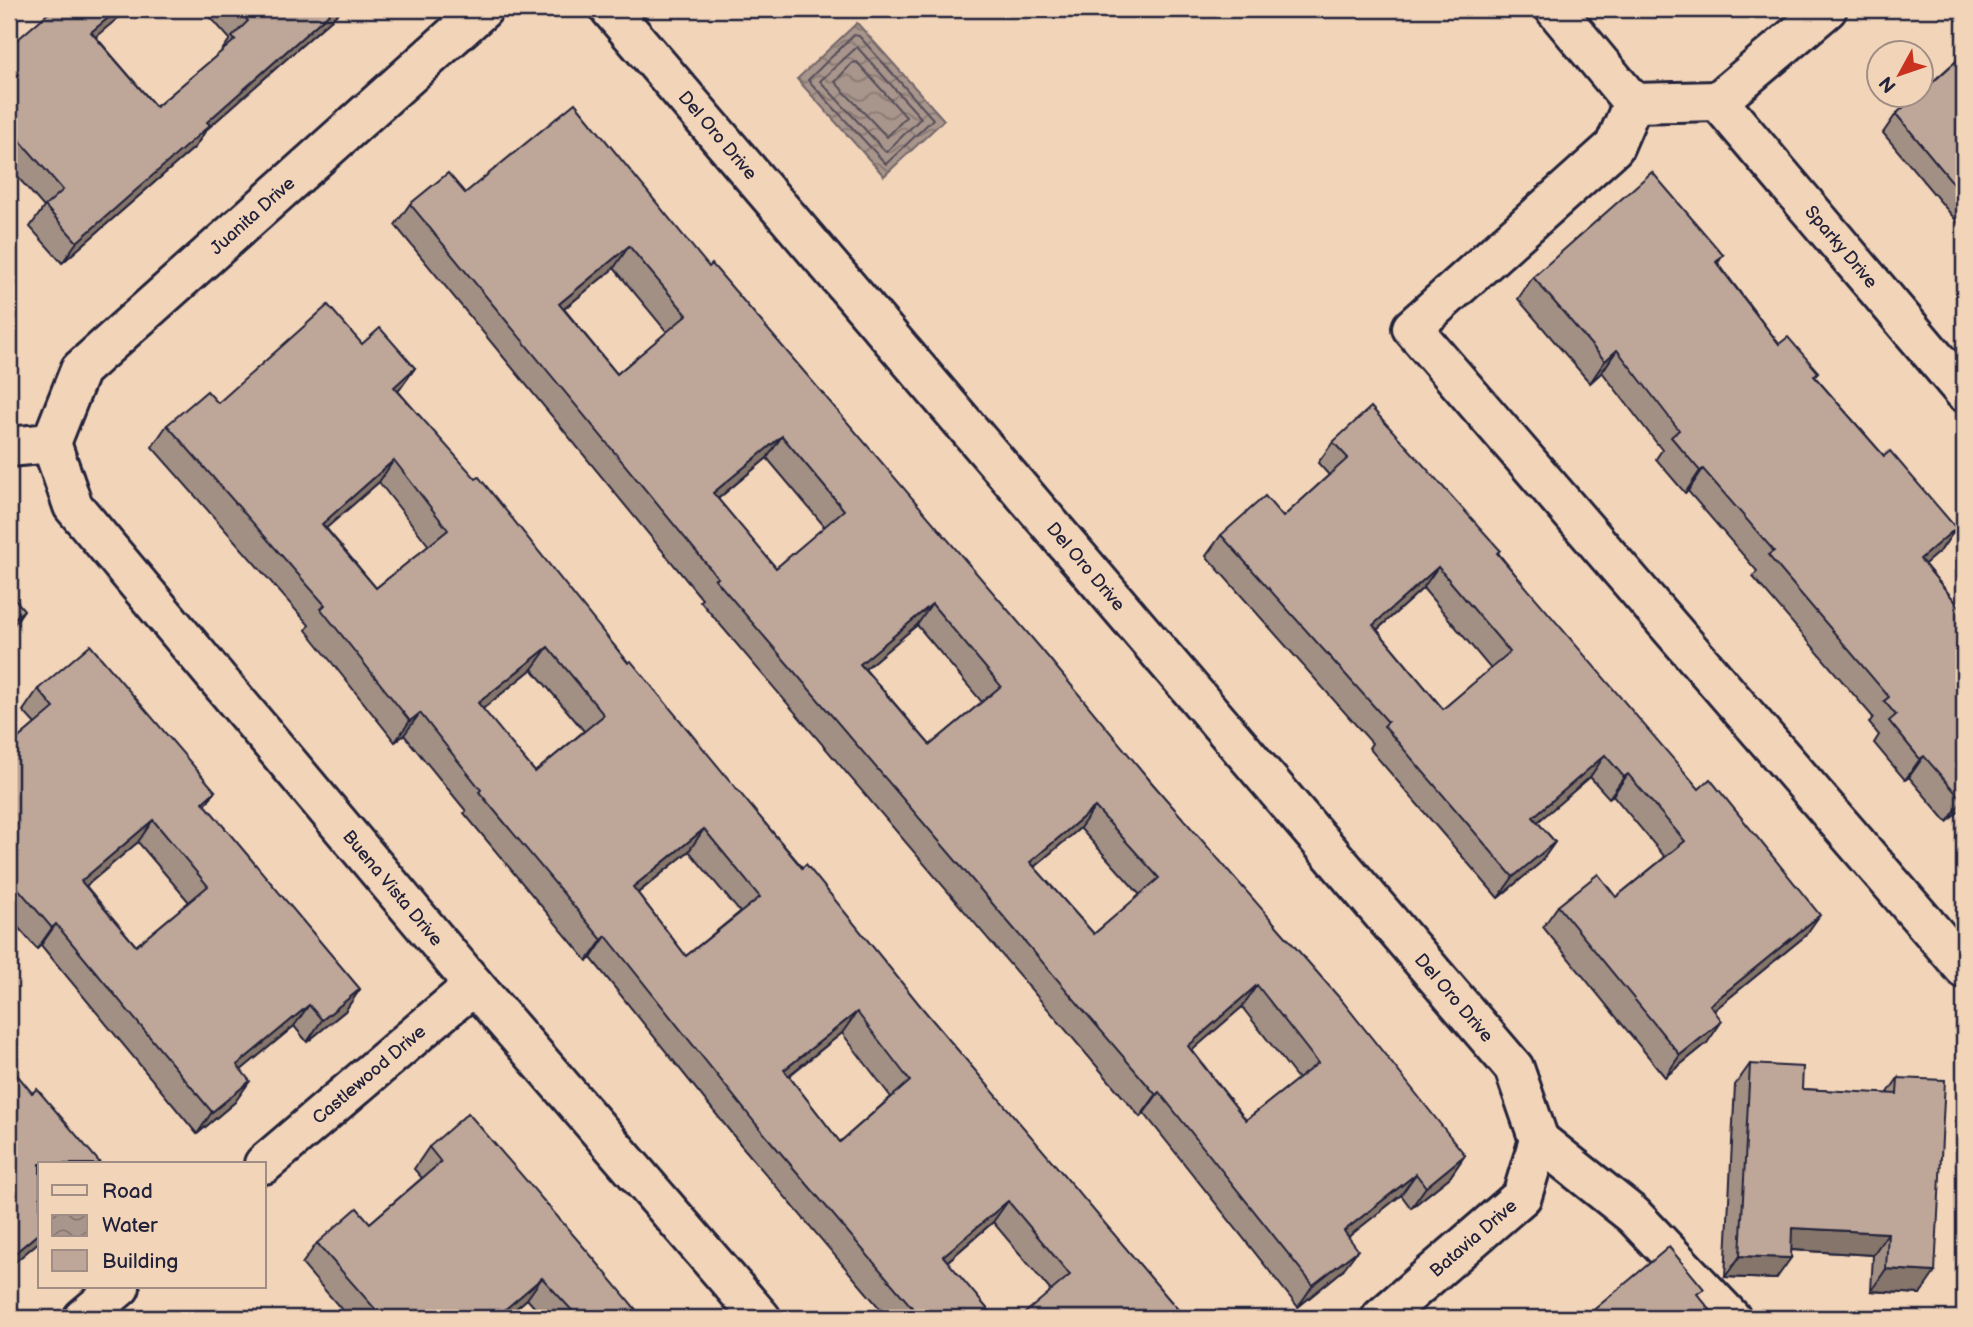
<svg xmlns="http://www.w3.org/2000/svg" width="1973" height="1327" font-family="'Balsamiq Sans',sans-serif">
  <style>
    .water { fill: url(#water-waves); stroke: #72676b; stroke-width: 2 }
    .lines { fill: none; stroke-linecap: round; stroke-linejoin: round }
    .shore { stroke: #58505b; stroke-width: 2 }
    .minor-casing { stroke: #22223b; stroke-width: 44 }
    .minor { stroke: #f2d4b8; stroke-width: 38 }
    .wall { fill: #a39084; stroke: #22223b; stroke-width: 2; fill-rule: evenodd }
    .shaded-wall { fill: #85756b; stroke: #22223b; stroke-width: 2 }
    .building { fill: #bea799; stroke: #22223b; stroke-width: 2; fill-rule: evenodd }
    .labels { text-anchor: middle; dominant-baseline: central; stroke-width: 7; stroke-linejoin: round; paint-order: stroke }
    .street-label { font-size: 18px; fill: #22223b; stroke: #f2d4b8 }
  </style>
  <defs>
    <pattern id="water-waves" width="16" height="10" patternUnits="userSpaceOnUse" patternTransform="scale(1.75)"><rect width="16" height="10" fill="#a8958b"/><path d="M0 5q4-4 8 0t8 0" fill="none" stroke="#887973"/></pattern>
  </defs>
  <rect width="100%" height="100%" fill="#f2d4b8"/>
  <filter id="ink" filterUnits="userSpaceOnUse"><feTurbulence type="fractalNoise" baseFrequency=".0143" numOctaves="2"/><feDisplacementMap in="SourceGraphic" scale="14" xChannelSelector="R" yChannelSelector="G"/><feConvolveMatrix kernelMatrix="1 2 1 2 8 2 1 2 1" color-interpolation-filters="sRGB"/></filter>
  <g filter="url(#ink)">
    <polygon class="water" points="857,23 944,120 884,176 797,79"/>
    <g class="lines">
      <g class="shore">
        <polygon points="854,35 859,36 933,119 886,164 808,80"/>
        <polygon points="857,47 921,118 886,152 820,81"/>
        <polygon points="857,62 906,117 887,137 835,82 852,63"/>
      </g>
      <defs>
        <g id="minor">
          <path id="s1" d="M610 9 1514 1068 1539 1140"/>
          <polyline points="1555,9 1633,103 1718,101"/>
          <path id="s2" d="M1718 101 1964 392"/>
          <polyline points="1718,101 1827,9"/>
          <polyline points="1633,103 1614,147 1412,328 1964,968"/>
          <path id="s3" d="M51 443 73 506 474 985 761 1318"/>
          <path id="s4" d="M51 443 80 370 483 9"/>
          <polyline points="9,447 51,443"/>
          <polyline points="1539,1140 1633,1215 1731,1318"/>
          <path id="s5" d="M264 1164 474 985"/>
          <polyline points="83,1318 120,1287"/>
          <path id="s6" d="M1381 1318 1522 1196 1539 1140"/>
        </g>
      </defs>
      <use href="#minor" class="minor-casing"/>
      <use href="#minor" class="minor"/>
    </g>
    <g class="wall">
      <polygon points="203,9 343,9 206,130 195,147 62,263 30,227 44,207 9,167 9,47 96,37 156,107 220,53 230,39"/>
      <polygon points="1964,54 1964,230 1883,133 1896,114"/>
      <path d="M465 193 709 267 1152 783 1465 1155 1450 1177 1411 1208 1401 1195 1348 1237 1342 1271 1298 1307 1144 1113 1140 1117 700 601 702 599 395 225 410 204ZM614 268 667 332 617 374 564 309ZM767 458 825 527 776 568 718 499ZM917 625 982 702 930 745 865 669ZM1080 828 1140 895 1094 934 1034 867ZM1242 1007 1298 1079 1246 1120 1192 1050Z"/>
      <polygon points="1723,255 1718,263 1779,344 1818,372 1815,377 1884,456 1956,528 1941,550 1924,564 1964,612 1964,817 1959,811 1947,822 1909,777 1905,780 1874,743 1879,735 1869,723 1873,717 1753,577 1757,571 1688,491 1685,493 1656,459 1662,450 1602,372 1590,383 1518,299 1533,277"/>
      <path d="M362 344 415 368 398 391 1185 1318 1051 1291 993 1222 947 1262 995 1318H888L741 1145 591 958 587 961 464 813 466 811 404 735 395 742 306 630 309 625 152 447 167 425 218 403ZM379 482 429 546 376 588 326 528ZM532 669 584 731 535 772 482 709ZM689 851 740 912 686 956 638 893ZM842 1033 891 1097 840 1142 789 1076Z"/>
      <path d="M1333 442 1500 550 1498 553 1805 936 1714 1010 1707 1043 1665 1077 1543 927 1558 906 1616 897 1665 857 1613 795 1609 798 1590 777 1537 822 1555 842 1540 863 1498 898 1369 748 1372 743 1206 556 1221 535 1283 517 1329 475 1318 463ZM1423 588 1491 669 1443 709 1377 630Z"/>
      <path d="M38 689 215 791 205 805 360 989 345 1011 307 1042 294 1026 241 1070 235 1102 197 1134 41 945 37 949 9 917V746L35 724 23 711ZM138 842 189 902 136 946 86 886Z"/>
      <polygon points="1750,1064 1802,1089 1887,1094 1898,1078 1920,1294 1871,1291 1873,1255 1791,1250 1776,1279 1725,1277 1735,1085"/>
      <polygon points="429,1147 643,1318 544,1318 527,1299 505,1318 349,1318 302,1264 317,1243 370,1223 422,1178 414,1169"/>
    </g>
    <g class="shaded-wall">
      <polygon points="119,9 129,9 76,53 91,32"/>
      <polygon points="334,9 343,9 206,130 195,147 62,263 77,242 207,122"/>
      <polygon points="629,246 614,268 544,325 559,304"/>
      <polygon points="1617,350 1602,372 1590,383 1605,361"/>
      <polygon points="415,368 400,389 379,408 394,387"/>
      <polygon points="782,436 767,458 698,515 713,493"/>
      <polygon points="394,460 379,482 307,545 322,524"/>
      <polygon points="1703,469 1688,491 1685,493 1700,471"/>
      <polygon points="1956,528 1941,550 1905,581 1920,559"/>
      <polygon points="1438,567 1423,588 1358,647 1373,625"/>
      <polygon points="932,604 917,625 845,686 860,664"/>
      <polygon points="24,610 9,632 9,623"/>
      <polygon points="548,647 532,669 463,725 478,703"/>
      <polygon points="420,713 404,735 395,742 410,721"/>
      <polygon points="1605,755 1590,777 1518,839 1533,817"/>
      <polygon points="1924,756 1909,777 1905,780 1920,759"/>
      <polygon points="1628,774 1613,795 1609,798 1624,777"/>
      <polygon points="215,791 200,813 203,802"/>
      <polygon points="1964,798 1964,804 1959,811 1947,822"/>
      <polygon points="1095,807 1080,828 1015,883 1030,862"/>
      <polygon points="153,820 138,842 66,903 81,881"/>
      <polygon points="704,829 689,851 618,909 633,887"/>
      <polygon points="1555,842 1540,863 1498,898 1513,877"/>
      <polygon points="1820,915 1805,936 1695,1026 1710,1005"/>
      <polygon points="56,924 41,945 37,949 52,928"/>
      <polygon points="606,936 591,958 587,961 602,940"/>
      <polygon points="1257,985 1242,1007 1173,1067 1188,1046"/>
      <polygon points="360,989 345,1011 307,1042 322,1020"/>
      <polygon points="309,1005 294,1026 222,1086 237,1065"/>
      <polygon points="857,1012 842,1033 769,1091 784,1070"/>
      <polygon points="1722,1021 1707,1043 1665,1077 1680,1055"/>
      <polygon points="250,1081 235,1102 197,1134 212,1112"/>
      <polygon points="1159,1092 1144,1113 1140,1117 1156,1095"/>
      <polygon points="1465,1155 1450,1177 1411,1208 1426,1187"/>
      <polygon points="1416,1174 1401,1195 1328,1253 1344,1231"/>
      <polygon points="1008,1201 993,1222 928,1278 943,1256"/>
      <polygon points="1792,1228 1888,1233 1873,1255 1777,1249"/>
      <polygon points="40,1232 40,1241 9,1267 9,1258"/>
      <polygon points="1358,1250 1342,1271 1298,1307 1313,1285"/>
      <polygon points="1740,1256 1791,1258 1776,1279 1725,1277"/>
      <polygon points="1886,1269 1935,1272 1920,1294 1871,1291"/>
      <polygon points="542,1278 527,1299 505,1318 495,1318"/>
    </g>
    <g class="building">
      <polygon points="53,9 119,9 91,32 156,107 235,40 232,37 248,21 237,9 334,9 207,122 210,125 77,242 45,206 63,190 9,128 9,47"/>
      <polygon points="1964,54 1964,196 1896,114 1918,94 1921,94 1921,93"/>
      <path d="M575 103 709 267 712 264 1043 651 1152 783 1343 1002 1465 1155 1426 1187 1416 1174 1344 1231 1358 1250 1313 1285 1159 1092 1156 1095 715 579 718 578 410 204 448 173 465 193ZM629 246 687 315 617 374 559 304ZM782 436 844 510 776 568 713 493ZM932 604 1001 686 930 745 860 664ZM1095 807 1159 878 1094 934 1030 862ZM1257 985 1318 1063 1246 1120 1188 1046Z"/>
      <polygon points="1652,172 1723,255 1716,262 1779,344 1788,337 1818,372 1814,376 1884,456 1890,451 1956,528 1920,559 1964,612 1964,798 1962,800 1924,756 1920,759 1889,721 1896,715 1884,701 1889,697 1768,555 1774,551 1703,469 1700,471 1671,437 1679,430 1617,350 1605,361 1533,277"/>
      <path d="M328 305 362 344 380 328 415 368 394 387 476 479 479 477 628 663 631 661 802 868 806 864 923 1009 1185 1318H1019L1070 1275 1008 1201 943 1256 995 1318H921L756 1124 606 936 602 940 479 792 481 790 420 713 410 721 321 609 325 605 167 425 207 391 218 403ZM394 460 448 530 376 588 322 524ZM548 647 604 715 535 772 478 703ZM704 829 760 897 686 956 633 887ZM857 1012 910 1081 840 1142 784 1070Z"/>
      <path d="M1371 407 1500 550 1497 553 1699 789 1710 779 1820 915 1710 1005 1722 1021 1680 1055 1558 906 1598 874 1616 897 1685 841 1628 774 1624 777 1605 755 1533 817 1555 842 1513 877 1384 726 1388 722 1221 535 1265 496 1283 517 1348 458 1333 442ZM1438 567 1510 652 1443 709 1373 625Z"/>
      <polygon points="9,592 24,610 9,623"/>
      <path d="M90 645 215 791 203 802 360 989 322 1020 309 1005 237 1065 250 1081 212 1112 56 924 52 928 9 878V746L54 708 38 689ZM153 820 208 886 136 946 81 881Z"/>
      <polygon points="1750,1064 1803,1067 1802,1089 1897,1094 1898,1078 1945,1080 1935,1272 1886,1269 1888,1233 1792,1228 1791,1258 1740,1256"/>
      <polygon points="9,1065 32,1093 37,1089 101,1164 40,1164 40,1232 9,1258"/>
      <polygon points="468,1113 594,1259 643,1318 579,1318 542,1278 495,1318 383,1318 317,1243 357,1208 370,1223 441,1162 429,1147"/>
      <polygon points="1669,1247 1704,1289 1697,1294 1717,1318 1584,1318"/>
    </g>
  </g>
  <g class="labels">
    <g class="street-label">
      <text stroke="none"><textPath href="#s1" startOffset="166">Del Oro Drive</textPath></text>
      <text stroke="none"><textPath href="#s4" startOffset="310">Juanita Drive</textPath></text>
      <text stroke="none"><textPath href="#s2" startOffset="191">Sparky Drive</textPath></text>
      <text stroke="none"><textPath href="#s1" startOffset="733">Del Oro Drive</textPath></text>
      <text stroke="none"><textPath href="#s3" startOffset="565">Buena Vista Drive</textPath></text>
      <text stroke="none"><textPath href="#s1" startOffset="1300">Del Oro Drive</textPath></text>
      <text stroke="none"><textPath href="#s5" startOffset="138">Castlewood Drive</textPath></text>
      <text stroke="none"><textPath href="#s6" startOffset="122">Batavia Drive</textPath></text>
    </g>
  </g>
  <rect width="1973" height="1327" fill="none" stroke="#f2d4b8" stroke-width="35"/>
  <rect x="18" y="18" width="1938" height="1292" fill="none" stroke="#22223b" stroke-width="2.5" filter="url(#ink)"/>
  <rect x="38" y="1162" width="228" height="126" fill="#f2d4b8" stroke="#9f8d86" stroke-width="2"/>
  <rect x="52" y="1185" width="35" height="10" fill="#f2d4b8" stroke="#9f8d86" stroke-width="2"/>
  <text x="102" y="1198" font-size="21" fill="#22223b">Road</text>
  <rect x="52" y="1215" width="35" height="21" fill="url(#water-waves)" stroke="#9f8d86" stroke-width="2"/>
  <text x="102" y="1232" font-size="21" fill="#22223b">Water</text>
  <rect x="52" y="1250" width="35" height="21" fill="#bea799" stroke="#9f8d86" stroke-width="2"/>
  <text x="102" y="1268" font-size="21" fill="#22223b">Building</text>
  <g transform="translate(1900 74) rotate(230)"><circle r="33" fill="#f2d4b8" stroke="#9f8d86" stroke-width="2"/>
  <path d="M0-5L12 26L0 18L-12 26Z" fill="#c8321e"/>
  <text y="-10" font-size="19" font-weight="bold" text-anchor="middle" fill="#22223b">N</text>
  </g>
</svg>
